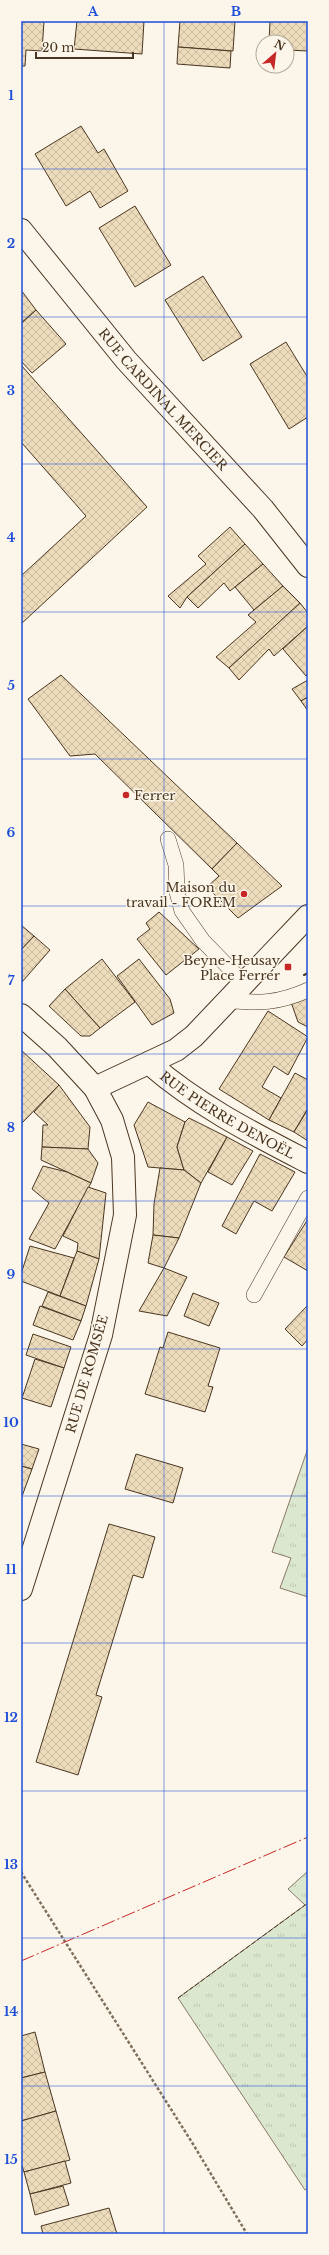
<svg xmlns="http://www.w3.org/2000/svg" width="329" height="2255" font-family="'Libre Baskerville',serif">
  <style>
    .grass { fill: url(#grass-tufts); stroke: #887966 }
    .building { fill: url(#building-cross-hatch); stroke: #4a3520 }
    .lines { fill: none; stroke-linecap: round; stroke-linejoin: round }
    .service-casing { stroke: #4a3520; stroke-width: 16 }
    .minor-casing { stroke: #4a3520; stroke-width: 24 }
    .path { stroke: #7f6f5c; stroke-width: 2.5; stroke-dasharray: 3 2; stroke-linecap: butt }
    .service { stroke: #fbf6e9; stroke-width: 15 }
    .minor { stroke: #fbf6e9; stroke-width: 22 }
    .fence { stroke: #4a3520; stroke-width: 1; stroke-dasharray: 5 2; stroke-linecap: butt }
    .wall { stroke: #4a3520; stroke-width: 2 }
    .power { stroke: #c62828; stroke-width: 1; stroke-dasharray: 14 3 2 3; stroke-linecap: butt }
    .grid { fill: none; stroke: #1d4ed8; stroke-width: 1; stroke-opacity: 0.55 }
    .poi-dot { fill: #c62828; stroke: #fbf6e9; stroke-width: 1.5 }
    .labels { text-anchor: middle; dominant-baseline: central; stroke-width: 3; stroke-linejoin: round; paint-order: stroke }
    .street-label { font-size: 13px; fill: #4a3520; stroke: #fbf6e9 }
    .poi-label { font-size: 13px; fill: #4a3520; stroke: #fbf6e9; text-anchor: end }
    .neatline { fill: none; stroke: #1d4ed8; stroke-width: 1.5 }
    .grid-label { font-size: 13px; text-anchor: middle; font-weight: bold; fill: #1d4ed8 }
  </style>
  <defs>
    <pattern id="grass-tufts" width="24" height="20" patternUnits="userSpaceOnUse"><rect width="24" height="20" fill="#dce7d0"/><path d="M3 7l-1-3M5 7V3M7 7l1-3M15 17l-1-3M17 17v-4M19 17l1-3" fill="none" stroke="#bec7b2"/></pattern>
    <pattern id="building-cross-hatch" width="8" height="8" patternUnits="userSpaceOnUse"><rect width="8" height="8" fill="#ecdcbc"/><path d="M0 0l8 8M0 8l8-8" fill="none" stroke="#ccbda1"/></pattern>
  </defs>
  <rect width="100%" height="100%" fill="#fbf6e9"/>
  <g class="grass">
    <polygon points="308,1448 308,1597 280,1588 291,1558 272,1552"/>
    <polygon points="308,1871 308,2188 305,2190 178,1998 305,1905 288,1889"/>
  </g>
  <g class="building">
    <polygon points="21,21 44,21 42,51 26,50 25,66 21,66"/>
    <polygon points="77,21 144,21 142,54 74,49"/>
    <polygon points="180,21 235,21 233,51 178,47"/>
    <polygon points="270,21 308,21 308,51 287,50 287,42 269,42"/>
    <polygon points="178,47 231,51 230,68 177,64"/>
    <polygon points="81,126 98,153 104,149 128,191 100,208 90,191 66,206 35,154"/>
    <polygon points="135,206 171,265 135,287 99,228"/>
    <polygon points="203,276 242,337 203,361 165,300"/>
    <polygon points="21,290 36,310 21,323"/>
    <polygon points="36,310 66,344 32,373 21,361 21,324"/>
    <polygon points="286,342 308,378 308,417 289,429 250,364"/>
    <polygon points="21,365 147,507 21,624 21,576 86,516 21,442"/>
    <polygon points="230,527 245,544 187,597 180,608 168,596 206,564 198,556"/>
    <polygon points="245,544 263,564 230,591 224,583 198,608 187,597"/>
    <polygon points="263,564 283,586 254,610 235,587"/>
    <polygon points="283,586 300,603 229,668 216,657 256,622 248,615"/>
    <polygon points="300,603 308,613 308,626 274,656 269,649 239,680 229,668"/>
    <polygon points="308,626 308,674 306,676 283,649"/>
    <polygon points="61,675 237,843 212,869 95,754 70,756 28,699"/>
    <polygon points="308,680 308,697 301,701 292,689"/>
    <polygon points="308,697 308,711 301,701"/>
    <polygon points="237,843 282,886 238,918 207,887 219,876 212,869"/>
    <polygon points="159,912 199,949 166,975 137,939 150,929 146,923"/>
    <polygon points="21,925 34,936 21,950"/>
    <polygon points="34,936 50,950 22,982 21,950"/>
    <polygon points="102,959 135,1002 100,1028 65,989"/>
    <polygon points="139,959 170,999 174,1013 152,1025 117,976"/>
    <polygon points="65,989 100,1028 90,1036 81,1036 49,1006"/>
    <polygon points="308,996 308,1027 298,1022 291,1002"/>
    <polygon points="268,1011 308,1037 288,1075 274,1066 262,1087 281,1098 269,1120 219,1089"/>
    <polygon points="21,1050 59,1085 22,1123 21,1122"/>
    <polygon points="295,1073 308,1080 308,1108 294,1132 269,1120"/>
    <polygon points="59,1085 90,1127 88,1149 42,1147 43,1125 48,1125 34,1112"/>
    <polygon points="148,1102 185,1122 177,1147 184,1170 148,1167 134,1125"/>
    <polygon points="308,1109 308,1141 294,1132"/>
    <polygon points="189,1118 227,1137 201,1183 184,1170 177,1147 185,1122"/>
    <polygon points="227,1137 253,1151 232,1185 208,1172"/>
    <polygon points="42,1147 88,1149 98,1163 91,1183 41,1160"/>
    <polygon points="260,1154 295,1172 272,1211 254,1201 236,1234 222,1226"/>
    <polygon points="43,1166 67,1172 91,1183 55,1249 29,1239 49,1203 32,1189"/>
    <polygon points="160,1168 184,1170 201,1183 179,1238 153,1235 154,1204"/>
    <polygon points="88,1187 106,1193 99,1259 77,1251 78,1243 63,1236"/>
    <polygon points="308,1219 308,1271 284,1257"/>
    <polygon points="153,1235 179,1238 164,1268 148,1263"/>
    <polygon points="30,1246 74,1258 60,1296 21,1281 21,1274"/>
    <polygon points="77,1251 99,1259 86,1306 60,1296"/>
    <polygon points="164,1268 187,1277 167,1316 139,1311"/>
    <polygon points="48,1292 86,1306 81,1321 42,1306"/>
    <polygon points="193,1293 219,1303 209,1326 184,1316"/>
    <polygon points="308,1305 308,1339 302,1346 285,1329"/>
    <polygon points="40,1306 81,1321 73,1340 33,1325"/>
    <polygon points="168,1332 220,1348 208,1386 213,1387 205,1412 145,1394 160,1347 163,1348"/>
    <polygon points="33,1334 71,1347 64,1368 26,1355"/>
    <polygon points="35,1359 64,1368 51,1407 22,1398"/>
    <polygon points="21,1444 39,1449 32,1469 21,1466"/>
    <polygon points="136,1454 183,1468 173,1503 125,1489"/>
    <polygon points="21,1466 32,1469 21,1499"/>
    <polygon points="109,1524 155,1537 143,1578 133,1575 96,1695 102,1697 78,1775 36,1762"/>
    <polygon points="35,2032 45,2072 21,2078 21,2036"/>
    <polygon points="45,2072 56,2111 21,2121 21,2078"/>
    <polygon points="56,2111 70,2160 24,2172 21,2163 21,2121"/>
    <polygon points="65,2161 71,2183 30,2194 24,2172"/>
    <polygon points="63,2186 69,2205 35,2215 30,2194"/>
    <polygon points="109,2208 117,2234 43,2234 41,2226"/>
  </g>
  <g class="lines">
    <defs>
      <g id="service">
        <polyline points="168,839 176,865 177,892 182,911 203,941 244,983"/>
        <path d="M227 1000C259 1004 279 1003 308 990"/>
        <polyline points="254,1295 308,1198"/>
      </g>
      <g id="minor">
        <path id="s1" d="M21 230 126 360 263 509 308 566"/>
        <polyline points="21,1015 57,1047 95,1088 112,1120 123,1157 125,1215 101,1335 21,1589"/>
        <path id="s2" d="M150 1064C197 1105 252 1133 308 1162"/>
        <polyline points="95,1088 176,1050 194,1036 308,916"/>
      </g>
    </defs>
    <use href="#service" class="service-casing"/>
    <use href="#minor" class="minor-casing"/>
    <polyline class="path" points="21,1872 193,2144 247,2234"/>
    <use href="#service" class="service"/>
    <use href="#minor" class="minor"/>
    <polyline class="fence" points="178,1998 308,1903"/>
    <polyline class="wall" points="304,975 308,973"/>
    <polyline class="power" points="21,1961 308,1837"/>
  </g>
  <path class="grid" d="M164 21V2234M21 169H308M21 317H308M21 464H308M21 612H308M21 759H308M21 906H308M21 1054H308M21 1201H308M21 1349H308M21 1496H308M21 1643H308M21 1791H308M21 1938H308M21 2086H308"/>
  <g class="poi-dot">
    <circle cx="126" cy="795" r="4"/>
    <circle cx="244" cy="894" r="4"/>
    <rect x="284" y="963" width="8" height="8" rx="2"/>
  </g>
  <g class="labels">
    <g class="street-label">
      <text stroke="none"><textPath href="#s1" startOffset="221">RUE CARDINAL MERCIER</textPath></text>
      <text stroke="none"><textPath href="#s2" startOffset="93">RUE PIERRE DENOËL</textPath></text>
      <text transform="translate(87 1374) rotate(-74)">RUE DE ROMSÉE</text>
    </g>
    <g class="poi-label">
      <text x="134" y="795" text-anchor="start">Ferrer</text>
      <text x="236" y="887">Maison du<tspan x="236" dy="15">travail - FOREM</tspan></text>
      <text x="280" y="960">Beyne-Heusay<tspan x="280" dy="15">Place Ferrer</tspan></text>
    </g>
  </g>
  <rect width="329" height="2255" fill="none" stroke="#fbf6e9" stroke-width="44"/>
  <g transform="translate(275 54) rotate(28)"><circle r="19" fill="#fbf6e9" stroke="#b4a999"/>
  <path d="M0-3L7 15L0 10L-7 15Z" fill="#c62828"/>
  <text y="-6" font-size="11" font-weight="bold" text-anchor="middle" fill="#4a3520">N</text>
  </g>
  <path d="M36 52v6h97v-6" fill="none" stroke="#4a3520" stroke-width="2"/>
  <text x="42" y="52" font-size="12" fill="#4a3520" stroke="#fbf6e9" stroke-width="3" paint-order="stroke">20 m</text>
  <rect x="22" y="22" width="285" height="2211" class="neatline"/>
  <g class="grid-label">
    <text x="93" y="16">A</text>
    <text x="236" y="16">B</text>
    <text x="11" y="100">1</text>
    <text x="11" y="248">2</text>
    <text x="11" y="395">3</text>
    <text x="11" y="542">4</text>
    <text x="11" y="690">5</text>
    <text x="11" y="837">6</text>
    <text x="11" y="985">7</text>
    <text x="11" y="1132">8</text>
    <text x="11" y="1279">9</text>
    <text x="11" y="1427">10</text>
    <text x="11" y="1574">11</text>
    <text x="11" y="1722">12</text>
    <text x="11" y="1869">13</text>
    <text x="11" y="2016">14</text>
    <text x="11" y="2164">15</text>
  </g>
</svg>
